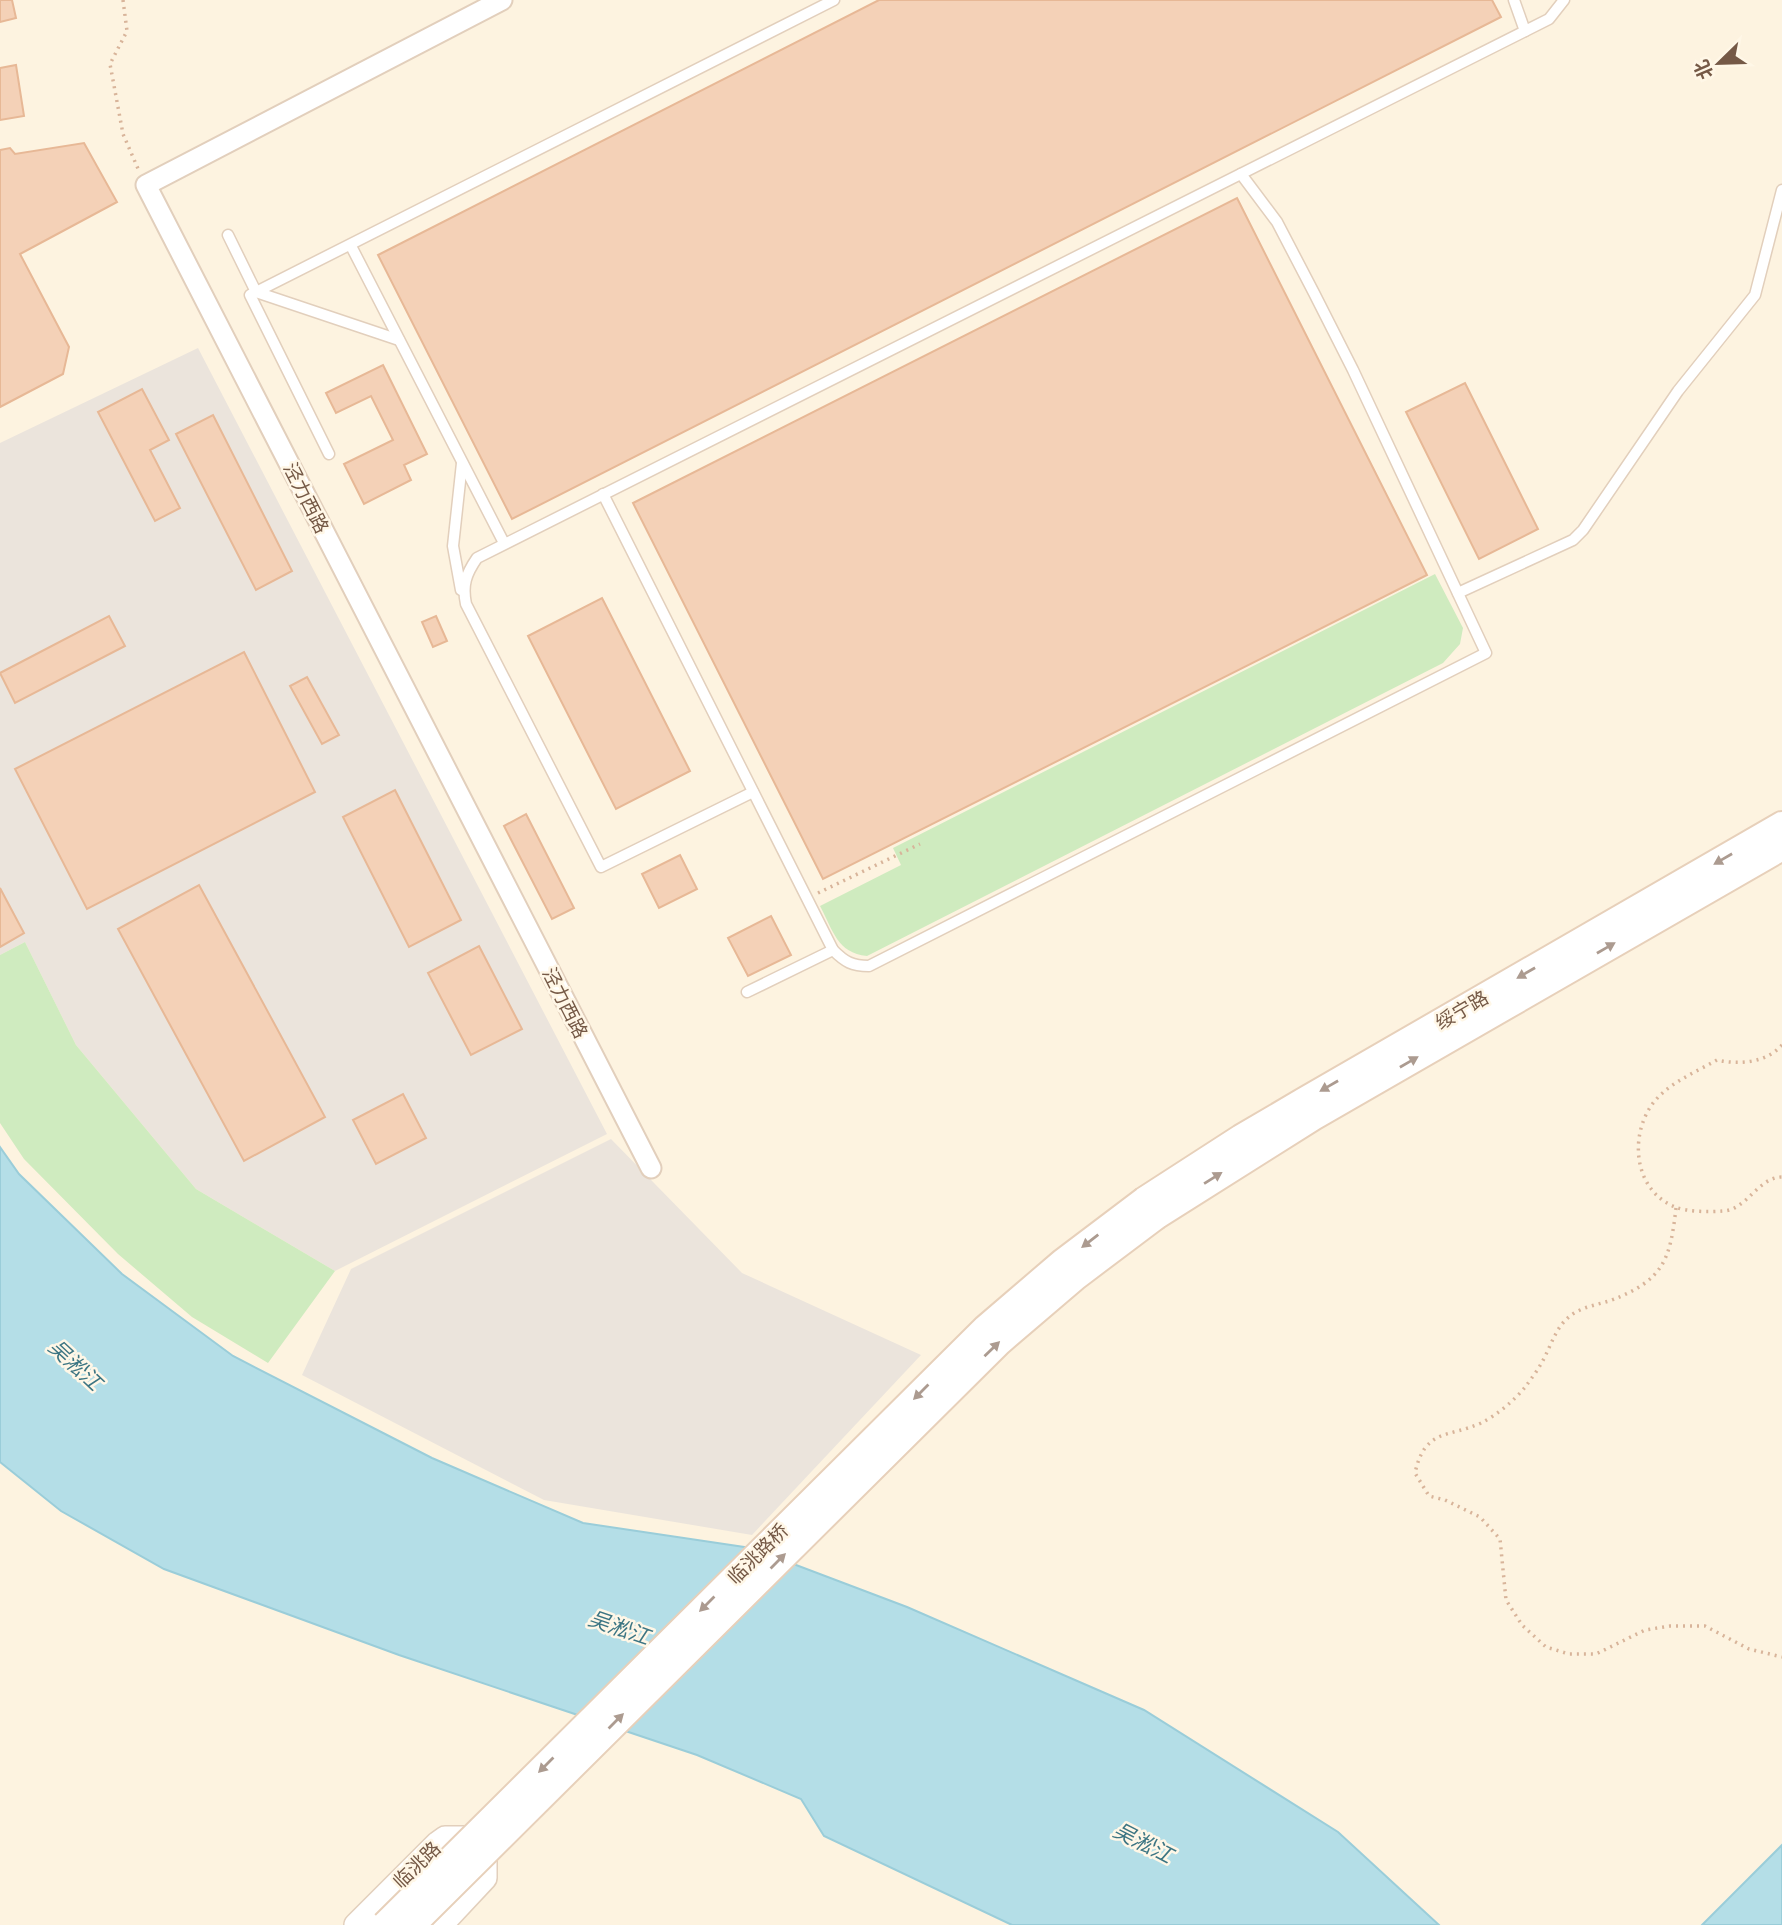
<svg xmlns="http://www.w3.org/2000/svg" width="1782" height="1925" font-family="'Fira Sans','Noto Sans SC',sans-serif">
  <style>
    .industrial { fill: #ebe4dc }
    .green { fill: #cfebbf }
    .water { fill: #b4dee7; stroke: #9acdd9; stroke-width: 2 }
    .building { fill: #f4d1b7; stroke: #e7b896; stroke-width: 2 }
    .lines { fill: none; stroke-linecap: round; stroke-linejoin: round }
    .service-casing { stroke: #e2cfbc; stroke-width: 13 }
    .minor-casing { stroke: #e2cfbc; stroke-width: 23 }
    .tertiary-casing { stroke: #e2cfbc; stroke-width: 26 }
    .secondary-casing { stroke: #e7d0ba; stroke-width: 30 }
    .path { stroke: #d8b49a; stroke-width: 3.5; stroke-dasharray: 2 5; stroke-linecap: butt }
    .service { stroke: #fff; stroke-width: 10 }
    .minor { stroke: #fff; stroke-width: 19 }
    .tertiary { stroke: #fff; stroke-width: 23 }
    .secondary { stroke: #fff; stroke-width: 26 }
    .secondary-bridge-casing { stroke: #e7d0ba; stroke-width: 30; stroke-linecap: butt }
    .secondary-bridge { stroke: #fff; stroke-width: 26 }
    .oneway { fill: #ac9b90 }
    .labels { text-anchor: middle; dominant-baseline: central; stroke-width: 5; stroke-linejoin: round; paint-order: stroke }
    .street-label { font-size: 19px; fill: #755946; stroke: #fff7e7 }
    .water-label { font-size: 21px; font-style: italic; fill: #3c7583; stroke: #fff7e7 }
  </style>
  <rect width="100%" height="100%" fill="#fdf3e0"/>
  <g class="industrial">
    <polygon points="198,348 607,1134 335,1271 196,1189 76,1045 25,942 0,955 0,443"/>
    <polygon points="611,1139 742,1273 921,1355 752,1535 544,1500 302,1375 351,1269"/>
  </g>
  <g class="green">
    <path d="M1435 574 1463 628 1460 644 1443 663 867 956C837 953 833 930 820 906L901 865 893 848Z"/>
    <polygon points="25,942 76,1045 196,1189 335,1271 268,1363 192,1317 118,1254 24,1159 0,1123 0,955"/>
  </g>
  <g class="water">
    <polygon points="0,1147 19,1174 122,1274 233,1356 432,1458 583,1523 751,1548 907,1607 1144,1710 1338,1832 1439,1925 1012,1925 824,1836 801,1799 697,1755 399,1655 164,1569 61,1511 0,1462"/>
    <polygon points="1782,1845 1782,1925 1702,1925"/>
  </g>
  <g class="building">
    <polygon points="0,0 12,0 16,18 0,22"/>
    <polygon points="879,0 1492,0 1501,17 512,519 378,255"/>
    <polygon points="16,65 24,116 0,120 0,68"/>
    <polygon points="84,143 117,202 20,254 69,347 63,374 0,407 0,150 10,148 15,154"/>
    <polygon points="1237,198 1427,575 823,879 633,503"/>
    <polygon points="383,365 427,454 404,465 411,480 364,504 344,464 393,440 371,396 336,413 326,393"/>
    <polygon points="1465,383 1538,529 1479,559 1406,412"/>
    <polygon points="142,389 169,440 150,450 180,508 155,521 98,412"/>
    <polygon points="213,415 292,571 256,590 176,434"/>
    <polygon points="602,598 690,771 616,809 528,636"/>
    <polygon points="109,616 125,646 15,703 0,673"/>
    <polygon points="436,616 447,641 433,647 422,622"/>
    <polygon points="244,652 315,792 87,909 15,769"/>
    <polygon points="307,677 339,735 322,744 290,686"/>
    <polygon points="395,790 461,920 409,947 343,817"/>
    <polygon points="526,814 574,908 552,919 504,826"/>
    <polygon points="680,855 697,889 659,908 642,874"/>
    <polygon points="199,885 325,1117 244,1161 118,929"/>
    <polygon points="0,888 24,933 0,947"/>
    <polygon points="771,916 791,955 748,976 728,938"/>
    <polygon points="479,946 522,1029 471,1055 428,973"/>
    <polygon points="403,1094 426,1138 376,1164 353,1120"/>
  </g>
  <g class="lines">
    <defs>
      <g id="service">
        <polyline points="1514,0 1525,31"/>
        <polyline points="228,235 256,292 399,340"/>
        <polyline points="351,246 504,543"/>
        <polyline points="329,454 250,295 834,0"/>
        <path d="M603 494 833 950C845 962 852 966 869 966L1486 653 1353 370 1314 293 1277 222 1241 174"/>
        <polyline points="461,590 453,546 462,463"/>
        <polyline points="1458,593 1573,540 1583,530 1678,391 1755,295 1782,190"/>
        <path d="M753 792 601 867 466 604C462 585 466 574 477 558L1549 19 1564 0"/>
        <polyline points="747,992 833,950"/>
      </g>
      <polyline id="minor" points="502,0 146,185 651,1168"/>
      <polyline id="tertiary" points="356,1925 438,1843 445,1838 463,1838 485,1861 485,1878 441,1925"/>
      <g id="secondary">
        <polyline points="1145,1200 1241,1138 1304,1101 1782,825"/>
        <polyline points="1156,1216 1313,1117 1782,847"/>
      </g>
    </defs>
    <use href="#service" class="service-casing"/>
    <use href="#minor" class="minor-casing"/>
    <use href="#tertiary" class="tertiary-casing"/>
    <use href="#secondary" class="secondary-casing"/>
    <g class="path">
      <polyline points="123,0 127,31 110,64 123,134 139,171"/>
      <polyline points="818,893 920,844"/>
      <path d="M1782 1045C1766 1063 1739 1065 1717 1060 1694 1073 1666 1084 1651 1106 1629 1139 1635 1191 1675 1207 1688 1212 1709 1212 1723 1211 1747 1210 1758 1177 1782 1177"/>
      <path d="M1676 1208C1670 1261 1663 1280 1612 1300 1600 1304 1587 1306 1576 1312 1556 1323 1552 1345 1541 1364 1537 1371 1531 1379 1526 1386 1515 1400 1497 1415 1481 1423 1448 1438 1425 1428 1415 1473L1429 1496 1445 1500 1480 1517 1500 1539 1506 1600 1522 1625 1546 1647 1569 1654H1596L1645 1630 1670 1626H1705L1749 1649 1782 1657"/>
    </g>
    <use href="#service" class="service"/>
    <use href="#minor" class="minor"/>
    <use href="#tertiary" class="tertiary"/>
    <use href="#secondary" class="secondary"/>
    <defs>
      <g id="secondary-bridge">
        <polyline points="385,1925 986,1328 1063,1262 1145,1200"/>
        <polyline points="412,1925 999,1342 1075,1277 1156,1216"/>
      </g>
    </defs>
    <use href="#secondary-bridge" class="secondary-bridge-casing"/>
    <use href="#secondary-bridge" class="secondary-bridge"/>
  </g>
  <defs><path id="oneway-solid" d="M-6-.8H1V-3.2L6.5 0L1 3.2V.8H-6Z" transform="scale(1.75)"/></defs>
  <g class="oneway">
    <use href="#oneway-solid" transform="translate(1723 859) rotate(150)"/>
    <use href="#oneway-solid" transform="translate(1606 948) rotate(-30)"/>
    <use href="#oneway-solid" transform="translate(1526 973) rotate(150)"/>
    <use href="#oneway-solid" transform="translate(1409 1062) rotate(-30)"/>
    <use href="#oneway-solid" transform="translate(1329 1086) rotate(150)"/>
    <use href="#oneway-solid" transform="translate(1213 1178) rotate(-32)"/>
    <use href="#oneway-solid" transform="translate(1090 1241) rotate(142)"/>
    <use href="#oneway-solid" transform="translate(992 1349) rotate(-44)"/>
    <use href="#oneway-solid" transform="translate(921 1392) rotate(135)"/>
    <use href="#oneway-solid" transform="translate(778 1561) rotate(-45)"/>
    <use href="#oneway-solid" transform="translate(707 1604) rotate(135)"/>
    <use href="#oneway-solid" transform="translate(616 1721) rotate(-45)"/>
    <use href="#oneway-solid" transform="translate(546 1765) rotate(135)"/>
  </g>
  <g class="labels">
    <g class="street-label">
      <text transform="translate(306 498) rotate(63)">泾力西路</text>
      <text transform="translate(565 1003) rotate(63)">泾力西路</text>
      <text transform="translate(1462 1010) rotate(-30)">绥宁路</text>
      <text transform="translate(758 1554) rotate(-45)">临洮路桥</text>
      <text transform="translate(417 1865) rotate(-44)">临洮路</text>
    </g>
    <g class="water-label">
      <text transform="translate(75 1365) rotate(43)">吴淞江</text>
      <text transform="translate(619 1628) rotate(19)">吴淞江</text>
      <text transform="translate(1143 1843) rotate(27)">吴淞江</text>
    </g>
  </g>
  <g transform="translate(1719 63) rotate(247)" stroke="#fff7e7" stroke-width="5" paint-order="stroke">
  <path d="M0-5L12 26L0 18L-12 26Z" fill="#755946"/>
  <text y="-10" font-size="19" font-weight="bold" text-anchor="middle" fill="#755946">北</text>
  </g>
</svg>
